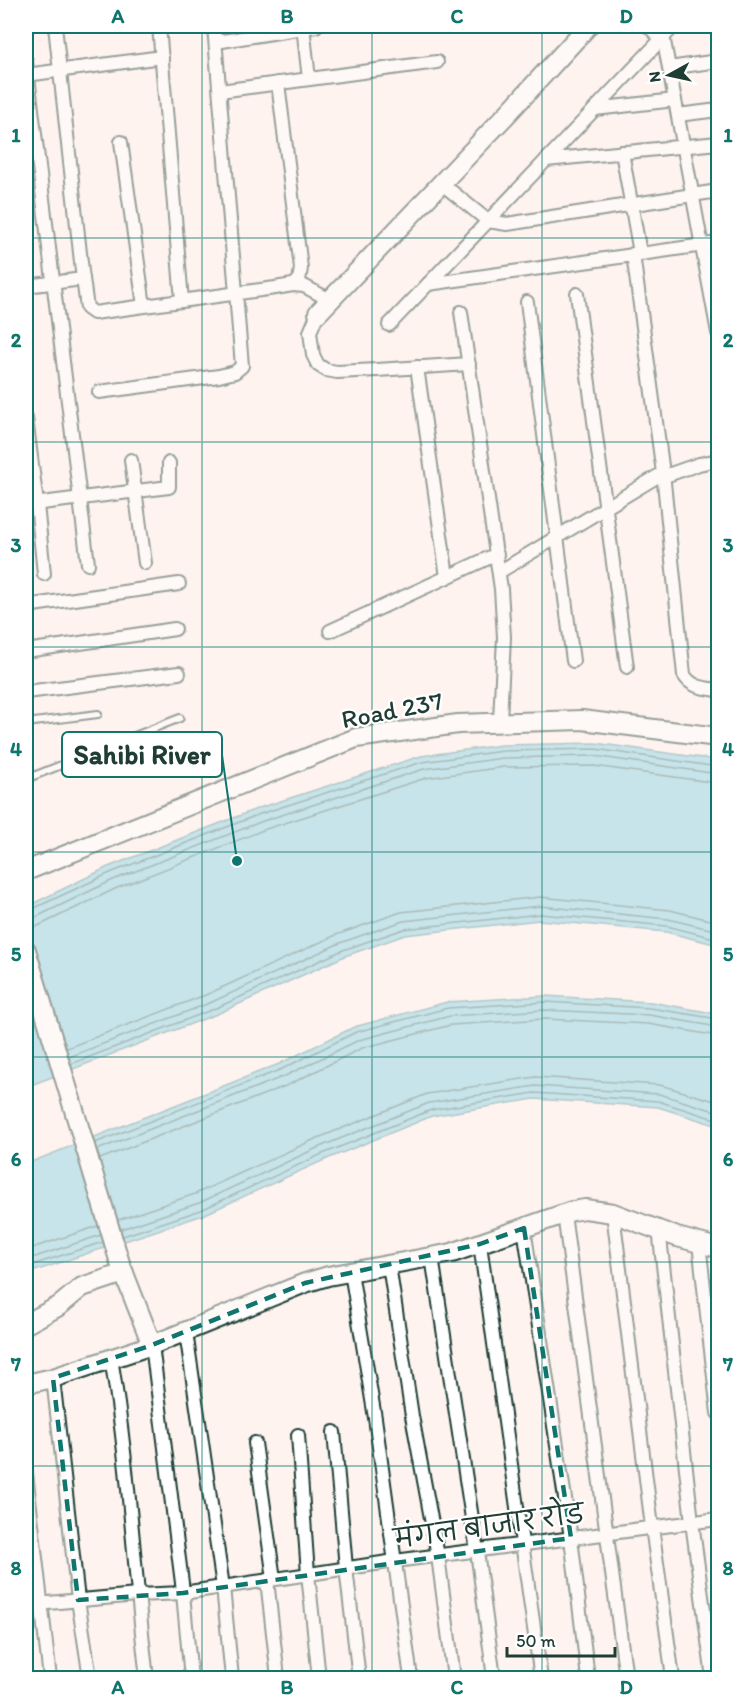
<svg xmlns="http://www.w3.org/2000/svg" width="744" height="1704" font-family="Itim,'Playpen Sans Deva',sans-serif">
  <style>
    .water { fill: #84d2e2; stroke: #5c969c; stroke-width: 1.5 }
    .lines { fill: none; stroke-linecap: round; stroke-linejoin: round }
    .shore { stroke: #47797a; stroke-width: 1.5 }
    .lane-casing { stroke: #1f3d34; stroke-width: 10 }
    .street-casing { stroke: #1f3d34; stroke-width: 16 }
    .secondary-casing { stroke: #1f3d34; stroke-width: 22 }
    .lane { stroke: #fff; stroke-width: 6 }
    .street { stroke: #fff; stroke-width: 12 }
    .secondary { stroke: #fff; stroke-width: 18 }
    .marked { fill: none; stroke: #0f766e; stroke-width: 4.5; stroke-dasharray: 12 8; stroke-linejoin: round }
    .grid { fill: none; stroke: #0f766e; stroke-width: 1.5; stroke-opacity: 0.55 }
    .labels { text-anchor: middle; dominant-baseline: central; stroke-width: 4.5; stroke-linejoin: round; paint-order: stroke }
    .street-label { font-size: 26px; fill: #1f3d34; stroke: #fff }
    .leader { fill: none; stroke: #0f766e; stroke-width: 2 }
    .callout-dot { fill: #0f766e; stroke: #fff; stroke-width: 2 }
    .callout { fill: #fff; stroke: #0f766e; stroke-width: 2 }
    .callout-label { font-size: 27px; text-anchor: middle; font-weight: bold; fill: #1f3d34 }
    .neatline { fill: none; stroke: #0f766e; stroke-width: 2 }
    .grid-label { font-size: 20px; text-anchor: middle; font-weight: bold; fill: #0f766e }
  </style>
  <rect width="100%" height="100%" fill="#fef3ef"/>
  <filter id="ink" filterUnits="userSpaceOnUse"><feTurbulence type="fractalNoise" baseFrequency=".0167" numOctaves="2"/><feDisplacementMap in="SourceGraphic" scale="12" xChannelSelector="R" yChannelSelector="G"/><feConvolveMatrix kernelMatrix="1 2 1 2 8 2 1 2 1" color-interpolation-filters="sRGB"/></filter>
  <g filter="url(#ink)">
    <g class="water">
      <polygon points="595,743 710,759 718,762 718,945 666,932 539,920 405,935 345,956 217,1014 26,1087 26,907 108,867 259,808 421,756 502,745"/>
      <polygon points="545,996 651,1002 718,1014 718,1126 658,1107 534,1099 432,1116 322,1161 203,1215 26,1274 26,1164 279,1064 354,1027 447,1002"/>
    </g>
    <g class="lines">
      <g class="shore">
        <polyline points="26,912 110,873 260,814 422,762 503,751 595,749 718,767"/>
        <polyline points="26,920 34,918 113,880 263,821 424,769 503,758 594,756 718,774"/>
        <polyline points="26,929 36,927 117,888 266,829 426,778 504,767 594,766 718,783"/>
        <polyline points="67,1048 208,994 336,935 401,912 540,897 670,910 718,922"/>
        <polyline points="69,1057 212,1002 340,943 403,921 540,906 668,919 718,931"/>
        <polyline points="71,1064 214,1009 343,950 404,929 540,914 667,926 718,939"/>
        <polyline points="95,1143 282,1069 356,1032 448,1008 545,1002 650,1008 718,1019"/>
        <polyline points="97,1150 285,1076 359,1040 450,1016 545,1010 649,1015 718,1027"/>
        <polyline points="100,1159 288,1085 362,1048 451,1025 545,1019 648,1024 718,1036"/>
        <polyline points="118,1220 195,1194 313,1140 427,1094 535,1077 660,1085 718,1102"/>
        <polyline points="121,1229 199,1203 317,1148 429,1103 535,1086 659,1094 718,1112"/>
        <polyline points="123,1236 201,1210 320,1155 431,1110 534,1093 658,1101 718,1120"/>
        <polyline points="26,1250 98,1226"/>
        <polyline points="26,1260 101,1235"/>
        <polyline points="26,1267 103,1242"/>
      </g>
      <defs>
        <g id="lane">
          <polyline points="26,723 98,714"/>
          <polyline points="26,779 180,718"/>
        </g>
        <g id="street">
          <polyline points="55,26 82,271 87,308 94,313 275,288 293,285 299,281 301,268 278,83"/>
          <polyline points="159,26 182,301"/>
          <polyline points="303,26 309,79"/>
          <polyline points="648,26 664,41 718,333"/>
          <polyline points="216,42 316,26"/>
          <polyline points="26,61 88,564"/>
          <polyline points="669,68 718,61"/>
          <polyline points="26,75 162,57"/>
          <polyline points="220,91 437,62"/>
          <polyline points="595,109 675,100"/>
          <polyline points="678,115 718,110"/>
          <polyline points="121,142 144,306"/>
          <polyline points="622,152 640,253"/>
          <polyline points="546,160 718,143"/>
          <polyline points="441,183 488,221 507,224 718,191"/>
          <path d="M633 254 663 473 684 675C692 688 705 688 718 690"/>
          <polyline points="428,284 718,243"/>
          <polyline points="293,285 304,286 330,300"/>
          <polyline points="26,286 83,279"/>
          <polyline points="577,294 627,667"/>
          <polyline points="527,302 573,661"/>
          <polyline points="461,312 501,589 504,637 500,721"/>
          <polyline points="318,313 310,332 313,355 318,365 326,370 337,372 377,370 469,364"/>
          <polyline points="389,325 674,26"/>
          <polyline points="417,367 447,577"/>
          <polyline points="99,392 219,376 235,372 242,366 214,26"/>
          <polyline points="26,418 37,504 44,574"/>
          <polyline points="131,460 145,563"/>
          <polyline points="662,477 699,464 718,460"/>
          <polyline points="26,505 169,487 169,463"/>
          <polyline points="499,572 663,473"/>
          <polyline points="26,606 179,584"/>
          <polyline points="330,631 497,554"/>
          <polyline points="26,651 175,629"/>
          <polyline points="26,692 179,673"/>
          <polyline points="613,1213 652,1527 673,1678"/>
          <path d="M564 1214C586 1368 604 1524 626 1678"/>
          <polyline points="524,1228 571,1538 588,1678"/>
          <polyline points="659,1229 692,1522 713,1678"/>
          <polyline points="699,1243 718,1413"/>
          <polyline points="480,1244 541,1678"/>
          <polyline points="432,1257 477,1551 494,1678"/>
          <polyline points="389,1265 412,1416 438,1556 454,1678"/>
          <polyline points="351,1272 375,1418 411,1678"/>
          <polyline points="186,1332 223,1587 232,1678"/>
          <polyline points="152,1345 182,1583 191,1678"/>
          <path d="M111 1358C129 1464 134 1572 147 1678"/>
          <polyline points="53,1378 78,1600 90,1678"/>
          <polyline points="334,1432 346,1568 359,1678"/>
          <polyline points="298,1435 308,1574 319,1678"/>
          <polyline points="255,1443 274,1579"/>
          <polyline points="26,1473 50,1678"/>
          <polyline points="267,1580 278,1678"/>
          <polyline points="26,1605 137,1595 183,1593 395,1561 718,1519"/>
        </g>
        <g id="secondary">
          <polyline points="318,313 510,111 588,26"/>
          <polyline points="26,871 356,738 458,724 582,720 718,737"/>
          <polyline points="26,950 120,1263 152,1345"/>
          <polyline points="26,1324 59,1306 82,1287 124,1273"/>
          <polyline points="26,1384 53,1378 152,1345 305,1283 328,1276 452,1253 572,1211 585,1209 613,1213 677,1237 718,1248"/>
        </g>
      </defs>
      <use href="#lane" class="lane-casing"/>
      <use href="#street" class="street-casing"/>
      <use href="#secondary" class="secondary-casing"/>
      <use href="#lane" class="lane"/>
      <use href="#street" class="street"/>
      <use href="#secondary" class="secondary"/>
    </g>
  </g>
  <path d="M0 0H744V1704H0ZM524 1228 571 1538 183 1593 78 1600 53 1378 152 1345 305 1283 480 1244Z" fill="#fef3ef" fill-opacity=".55" fill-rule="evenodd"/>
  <path class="marked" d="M524 1228 571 1538 183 1593 78 1600 53 1378 152 1345 305 1283 480 1244Z"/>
  <path class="grid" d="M202 26V1678M372 26V1678M542 26V1678M26 238H718M26 442H718M26 647H718M26 852H718M26 1057H718M26 1262H718M26 1466H718"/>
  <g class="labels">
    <g class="street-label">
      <text transform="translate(392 710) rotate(-11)">Road 237</text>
      <text transform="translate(489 1526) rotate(-8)">मंगल बाजार रोड</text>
    </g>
  </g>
  <path class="leader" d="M237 861L222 755"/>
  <circle class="callout-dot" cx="237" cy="861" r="6"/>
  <rect class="callout" x="62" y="732" width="160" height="45" rx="6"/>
  <g class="callout-label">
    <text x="142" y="764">Sahibi River</text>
  </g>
  <rect width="744" height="1704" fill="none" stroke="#fff" stroke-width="66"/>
  <g transform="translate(669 75) rotate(262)" stroke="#ffffff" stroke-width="4.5" paint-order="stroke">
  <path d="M0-4.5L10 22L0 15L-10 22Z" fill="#1f3d34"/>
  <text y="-9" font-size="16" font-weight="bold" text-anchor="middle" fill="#1f3d34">N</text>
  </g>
  <path d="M507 1647v9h108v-9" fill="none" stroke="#1f3d34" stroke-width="3"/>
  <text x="516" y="1647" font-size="18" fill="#1f3d34" stroke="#ffffff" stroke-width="4.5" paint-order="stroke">50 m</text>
  <rect x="33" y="33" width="678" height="1638" class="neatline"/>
  <g class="grid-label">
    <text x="118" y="23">A</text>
    <text x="287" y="23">B</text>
    <text x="457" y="23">C</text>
    <text x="626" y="23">D</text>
    <text x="16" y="142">1</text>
    <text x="728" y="142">1</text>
    <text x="16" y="347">2</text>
    <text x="728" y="347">2</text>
    <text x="16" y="552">3</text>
    <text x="728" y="552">3</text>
    <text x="16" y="756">4</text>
    <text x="728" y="756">4</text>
    <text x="16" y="961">5</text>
    <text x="728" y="961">5</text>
    <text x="16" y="1166">6</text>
    <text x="728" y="1166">6</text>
    <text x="16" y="1371">7</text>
    <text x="728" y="1371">7</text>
    <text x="16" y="1575">8</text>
    <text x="728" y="1575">8</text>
    <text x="118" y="1694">A</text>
    <text x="287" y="1694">B</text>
    <text x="457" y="1694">C</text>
    <text x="626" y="1694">D</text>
  </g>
</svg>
